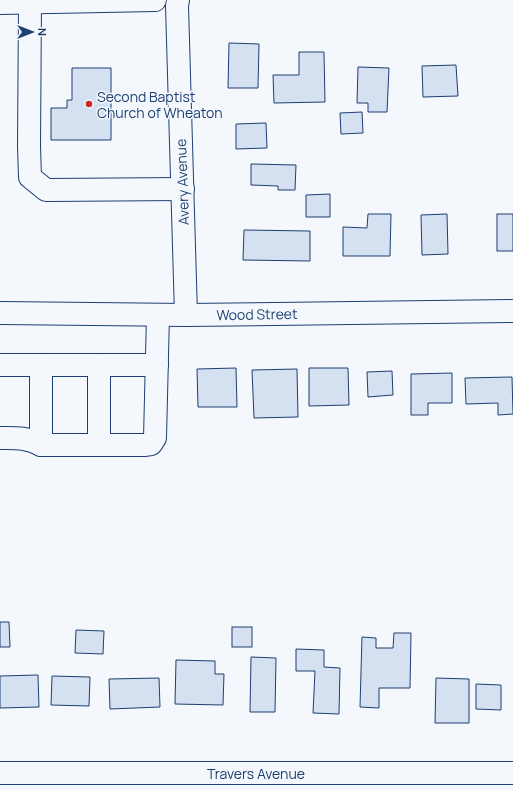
<svg xmlns="http://www.w3.org/2000/svg" width="513" height="790" font-family="Manrope,sans-serif">
  <style>
    .building { fill: #d5e0f0; stroke: #1d3f73 }
    .lines { fill: none; stroke-linecap: round; stroke-linejoin: round }
    .minor-casing { stroke: #1d3f73; stroke-width: 24 }
    .minor { stroke: #f4f7fb; stroke-width: 22 }
    .poi-dot { fill: #c62828; stroke: #f4f7fb; stroke-width: 1.5 }
    .labels { text-anchor: middle; dominant-baseline: central; stroke-width: 3; stroke-linejoin: round; paint-order: stroke }
    .poi-label { font-size: 14px; fill: #1d3f73; stroke: #f4f7fb; text-anchor: start }
    .street-label { font-size: 14px; fill: #1d3f73; stroke: #f4f7fb }
  </style>
  <rect width="100%" height="100%" fill="#f4f7fb"/>
  <g class="building">
    <polygon points="229,43 259,44 258,88 228,88"/>
    <polygon points="299,52 324,52 325,102 274,103 273,75 299,75"/>
    <polygon points="456,65 458,96 423,97 422,66"/>
    <polygon points="358,67 389,68 387,112 368,112 368,103 357,103"/>
    <polygon points="72,68 111,68 111,140 51,140 51,108 67,108 67,100 72,100"/>
    <polygon points="362,112 363,133 341,134 340,113"/>
    <polygon points="266,123 267,148 236,149 236,124"/>
    <polygon points="251,164 296,165 295,190 278,190 278,186 251,185"/>
    <polygon points="330,194 330,217 306,217 306,195"/>
    <polygon points="368,214 391,214 390,256 343,256 343,227 367,228"/>
    <polygon points="447,214 448,254 422,255 421,215"/>
    <rect x="497" y="214" width="16" height="37"/>
    <polygon points="244,230 310,231 310,261 243,260"/>
    <polygon points="236,368 237,407 198,407 197,369"/>
    <polygon points="309,368 348,368 349,405 309,406"/>
    <polygon points="297,369 298,417 254,418 252,370"/>
    <polygon points="392,371 393,395 368,397 367,372"/>
    <polygon points="452,373 452,403 428,403 428,415 411,415 411,374"/>
    <polygon points="512,377 513,414 498,415 498,403 466,404 465,378"/>
    <polygon points="0,622 9,622 10,647 0,647"/>
    <rect x="232" y="627" width="20" height="20"/>
    <polygon points="76,630 104,631 103,654 75,653"/>
    <polygon points="394,633 411,633 410,688 379,688 379,708 360,707 362,637 376,638 376,648 393,648"/>
    <polygon points="296,649 324,650 324,667 340,668 339,714 313,713 315,671 296,671"/>
    <polygon points="251,657 276,658 275,712 250,712"/>
    <polygon points="176,660 215,661 215,674 224,674 223,705 175,704"/>
    <polygon points="38,675 39,707 0,708 0,676"/>
    <polygon points="52,676 90,677 89,706 51,705"/>
    <polygon points="159,678 160,707 110,709 109,679"/>
    <polygon points="436,678 469,679 469,723 435,723"/>
    <polygon points="476,684 501,685 501,710 476,709"/>
  </g>
  <g class="lines">
    <defs>
      <g id="minor">
        <polyline points="178,0 177,6 186,315"/>
        <polyline points="0,3 155,0"/>
        <polyline points="30,3 29,146 30,177 46,190 183,189"/>
        <polyline points="0,313 186,315 513,311"/>
        <polyline points="0,365 157,365"/>
        <polyline points="41,365 41,445"/>
        <path d="M0 438C14 438 28 437 41 445H144L151 444 155 438 158 315"/>
        <polyline points="99,445 99,365"/>
        <polyline points="0,773 513,773"/>
      </g>
    </defs>
    <use href="#minor" class="minor-casing"/>
    <use href="#minor" class="minor"/>
  </g>
  <circle class="poi-dot" cx="89" cy="104" r="4"/>
  <g class="labels">
    <g class="poi-label">
      <text x="97" y="96">Second Baptist<tspan x="97" dy="16">Church of Wheaton</tspan></text>
    </g>
    <g class="street-label">
      <text transform="translate(182 182) rotate(-92)">Avery Avenue</text>
      <text transform="translate(257 314) rotate(-1)">Wood Street</text>
      <text x="256" y="773">Travers Avenue</text>
    </g>
  </g>
  <g transform="translate(32 32) rotate(90)" stroke="#f4f7fb" stroke-width="3" paint-order="stroke">
  <path d="M0-3L7 15L0 10L-7 15Z" fill="#1d3f73"/>
  <text y="-6" font-size="11" font-weight="bold" text-anchor="middle" fill="#1d3f73">N</text>
  </g>
</svg>
